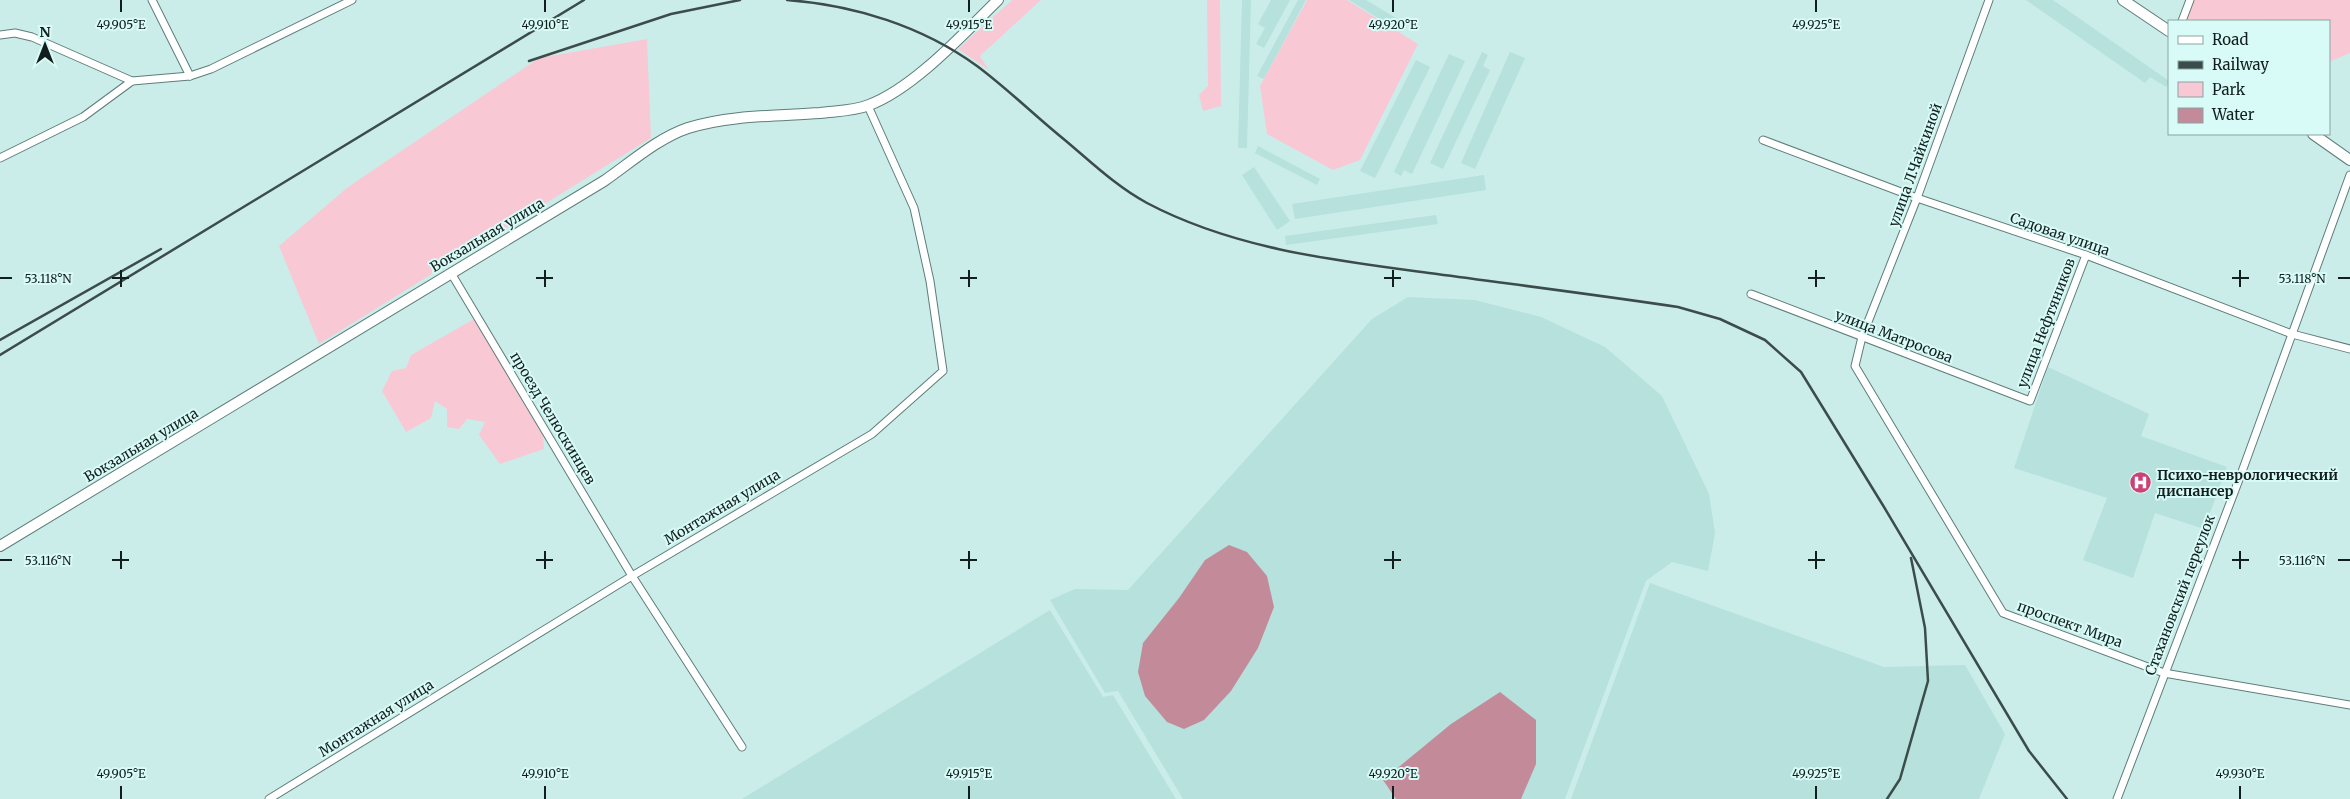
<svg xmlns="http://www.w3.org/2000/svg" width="2350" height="799" font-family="Merriweather,serif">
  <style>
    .built { fill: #b6e1dd }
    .green { fill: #f9c8d5 }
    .water { fill: #c38b9a }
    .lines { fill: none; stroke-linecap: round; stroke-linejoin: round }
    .street-casing { stroke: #5e7d7a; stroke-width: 9 }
    .secondary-casing { stroke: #5e7d7a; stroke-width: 12 }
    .street { stroke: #fff; stroke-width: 7 }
    .secondary { stroke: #fff; stroke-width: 10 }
    .rail { stroke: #3b4c4b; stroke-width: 2.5 }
    .ticks { fill: none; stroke: #131f1e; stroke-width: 2 }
    .labels { text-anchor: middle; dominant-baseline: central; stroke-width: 4; stroke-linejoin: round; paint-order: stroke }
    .street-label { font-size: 14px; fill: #131f1e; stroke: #d8fbf7 }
    .poi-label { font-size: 14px; font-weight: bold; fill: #131f1e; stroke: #d8fbf7; text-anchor: start }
    .ticks-label { font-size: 12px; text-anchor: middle; fill: #131f1e; stroke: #d8fbf7; stroke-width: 4; stroke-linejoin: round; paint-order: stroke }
  </style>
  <rect width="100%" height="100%" fill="#cbedea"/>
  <g class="built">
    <polygon points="1242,0 1251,0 1247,148 1238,148"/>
    <polygon points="1271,0 1290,0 1264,48 1256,44 1265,28 1258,24"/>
    <polygon points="1298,0 1306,0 1264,79 1257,76"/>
    <polygon points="1349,0 1366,0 1406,24 1401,32"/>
    <polygon points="2026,0 2053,0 2169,81 2169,83 2166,87 2150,77 2145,83"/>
    <polygon points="1482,52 1488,55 1483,66 1490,70 1443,169 1430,163"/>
    <polygon points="1510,52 1525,58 1475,169 1461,163"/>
    <polygon points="1449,54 1465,61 1412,174 1404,170 1401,176 1394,172"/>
    <polygon points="1416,60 1430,67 1375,178 1360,171"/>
    <polygon points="1258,146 1320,179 1317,185 1255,153"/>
    <polygon points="1254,167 1290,221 1277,230 1242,175"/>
    <polygon points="1484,175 1486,190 1295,219 1292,204"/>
    <polygon points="1436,215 1438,224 1286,245 1285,236"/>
    <polygon points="1408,297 1475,300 1541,317 1605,347 1662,396 1709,494 1715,533 1708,571 1672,562 1646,581 1565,799 1183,799 1118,691 1105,693 1050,600 1075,589 1128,590 1372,319"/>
    <polygon points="2048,367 2149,414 2141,436 2227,467 2204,529 2155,513 2133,578 2083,560 2107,498 2014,468"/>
    <polygon points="1650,583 1884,667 1965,665 2005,734 1979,799 1571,799"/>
    <polygon points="1050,610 1103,697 1113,695 1176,799 742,799"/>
  </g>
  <g class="green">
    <polygon points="1012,0 1041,0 980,56 989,70 958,49"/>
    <polygon points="1207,0 1220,0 1221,106 1203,111 1199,95 1208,86"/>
    <polygon points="1307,0 1347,0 1418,44 1360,160 1333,170 1267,134 1260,86"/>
    <polygon points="2194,0 2350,0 2350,53 2329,62 2329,21 2262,21 2253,19 2251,21 2186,21 2184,20"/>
    <polygon points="647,39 651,138 319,344 279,246 348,187 539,58"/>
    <polygon points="474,319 543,434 544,449 500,464 479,435 485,422 467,419 459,429 447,427 447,409 435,401 431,418 406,432 382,391 392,371 406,368 411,355"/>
  </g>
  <g class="water">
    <polygon points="1229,545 1247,552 1267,576 1274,607 1258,648 1231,691 1204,720 1184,729 1167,722 1145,696 1138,672 1143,643 1179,598 1205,560"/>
    <polygon points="1500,692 1536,720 1536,764 1521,799 1396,799 1383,780 1451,724"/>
  </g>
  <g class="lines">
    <defs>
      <g id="street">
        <polyline points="152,0 190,76"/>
        <polyline points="1989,0 1917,198 1862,337 1855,366 2003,613 2164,673 2350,705"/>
        <polyline points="2182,21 2190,0"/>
        <polyline points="0,35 15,33 32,37 132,81"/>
        <polyline points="1763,140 1917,198 2086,255 2292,334 2350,349"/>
        <polyline points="0,158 83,117 132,81 190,76 211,69 352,0"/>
        <polyline points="451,273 632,576 742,747"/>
        <polyline points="1751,294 2030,401 2086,255"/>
        <polyline points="269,799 632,576 872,434 943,371 930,281 914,208 868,106"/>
        <polyline points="2117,799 2240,477 2350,175"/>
      </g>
      <g id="secondary">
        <polyline points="2123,0 2169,31"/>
        <polyline points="2313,134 2350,160"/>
        <path d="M0 546 604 181C630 163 658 138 688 128 729 115 777 116 820 113 836 111 854 111 869 105 914 88 963 34 998 0"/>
      </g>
    </defs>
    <use href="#street" class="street-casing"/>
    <use href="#secondary" class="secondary-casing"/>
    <use href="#street" class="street"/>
    <use href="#secondary" class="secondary"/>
    <g class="rail">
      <path d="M787 0C854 5 922 26 977 66 1008 89 1036 117 1066 141 1091 162 1117 187 1147 203 1236 250 1339 261 1437 274 1518 285 1598 295 1678 307L1720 319 1765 340 1801 372 1884 507 2029 751 2067 799"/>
      <polyline points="529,61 671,14 740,0"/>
      <polyline points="0,340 161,249"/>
      <polyline points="0,355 584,0"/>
      <polyline points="1887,799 1900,779 1928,681 1925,628 1911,558"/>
    </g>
  </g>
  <path class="ticks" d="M121 0V12M545 0V12M969 0V12M1393 0V12M1816 0V12M121 270V287M545 270V287M969 270V287M1393 270V287M1816 270V287M2240 270V287M0 278H12M112 278H129M536 278H553M960 278H977M1384 278H1401M1808 278H1825M2232 278H2249M2338 278H2350M121 551V569M545 551V569M969 551V569M1393 551V569M1816 551V569M2240 551V569M0 560H12M112 560H129M536 560H553M960 560H977M1384 560H1401M1808 560H1825M2232 560H2249M2338 560H2350M121 786V799M545 786V799M969 786V799M1393 786V799M1816 786V799M2240 786V799"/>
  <defs>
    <symbol id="hospital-disc" viewBox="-11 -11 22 22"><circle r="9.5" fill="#cd4276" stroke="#d8fbf7"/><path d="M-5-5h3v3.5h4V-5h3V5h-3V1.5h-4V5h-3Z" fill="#fff"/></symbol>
  </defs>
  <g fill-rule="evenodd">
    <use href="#hospital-disc" x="2128" y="470" width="25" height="25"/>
  </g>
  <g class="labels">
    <g class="street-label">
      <text transform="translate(1915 165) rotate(-70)">улица Л.Чайкиной</text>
      <text transform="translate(2060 234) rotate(19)">Садовая улица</text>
      <text transform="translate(487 235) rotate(-31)">Вокзальная улица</text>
      <text transform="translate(2046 323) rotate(-69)">улица Нефтяников</text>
      <text transform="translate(1894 336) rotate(21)">улица Матросова</text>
      <text transform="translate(553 418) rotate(59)">проезд Челюскинцев</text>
      <text transform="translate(141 445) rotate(-31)">Вокзальная улица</text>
      <text transform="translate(722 507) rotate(-31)">Монтажная улица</text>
      <text transform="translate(2180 595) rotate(-69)">Стахановский переулок</text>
      <text transform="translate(2070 624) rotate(20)">проспект Мира</text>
      <text transform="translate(376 718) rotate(-32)">Монтажная улица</text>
    </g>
    <g class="poi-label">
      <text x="2157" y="475">Психо-неврологический<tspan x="2157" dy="16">диспансер</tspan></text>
    </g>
  </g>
  <g class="ticks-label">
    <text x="121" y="29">49.905°E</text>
    <text x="545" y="29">49.910°E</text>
    <text x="969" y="29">49.915°E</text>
    <text x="1393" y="29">49.920°E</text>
    <text x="1816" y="29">49.925°E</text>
    <text x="48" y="283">53.118°N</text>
    <text x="2302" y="283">53.118°N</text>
    <text x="48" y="565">53.116°N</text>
    <text x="2302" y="565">53.116°N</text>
    <text x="121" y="778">49.905°E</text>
    <text x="545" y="778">49.910°E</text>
    <text x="969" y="778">49.915°E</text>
    <text x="1393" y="778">49.920°E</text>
    <text x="1816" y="778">49.925°E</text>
    <text x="2240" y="778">49.930°E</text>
  </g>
  <rect x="2168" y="20" width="162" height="115" fill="#d8fbf7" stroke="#89a3a0"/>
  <rect x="2178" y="36" width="25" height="8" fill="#ffffff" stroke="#89a3a0"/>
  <text x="2212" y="45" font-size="15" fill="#131f1e">Road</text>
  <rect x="2178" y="61" width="25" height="8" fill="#3b4c4b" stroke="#89a3a0"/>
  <text x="2212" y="70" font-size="15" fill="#131f1e">Railway</text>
  <rect x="2178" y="82" width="25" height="15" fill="#f9c8d5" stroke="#89a3a0"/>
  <text x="2212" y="95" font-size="15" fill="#131f1e">Park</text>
  <rect x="2178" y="108" width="25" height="15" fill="#c38b9a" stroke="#89a3a0"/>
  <text x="2212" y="120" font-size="15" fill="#131f1e">Water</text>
  <g transform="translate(45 45)" stroke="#d8fbf7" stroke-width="4" paint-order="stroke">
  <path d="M0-4L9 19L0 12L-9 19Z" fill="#131f1e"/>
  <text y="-8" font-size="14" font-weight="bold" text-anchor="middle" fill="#131f1e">N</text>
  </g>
</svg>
